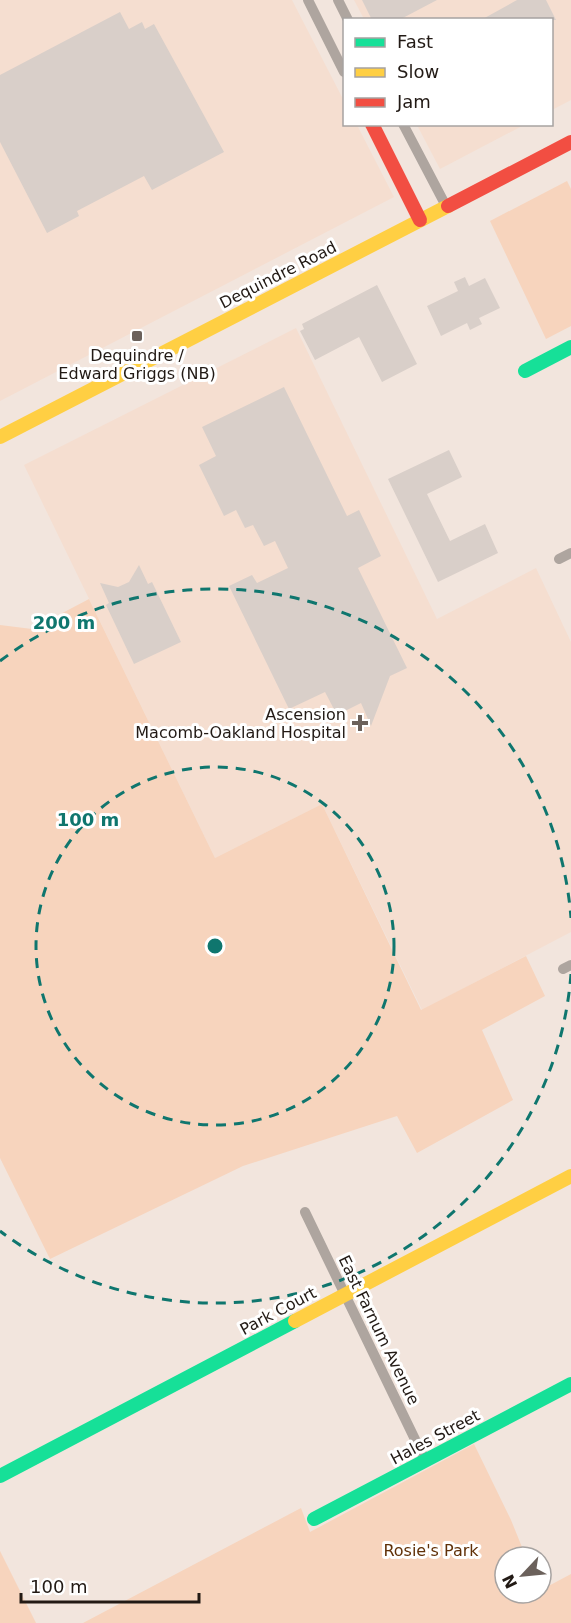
<svg xmlns="http://www.w3.org/2000/svg" width="571" height="1623" font-family="'DejaVu Sans',sans-serif">
  <style>
    .built { fill: #f5ded0 }
    .green { fill: #f7d4bd }
    .building { fill: #d9cfc9 }
    .lines { fill: none; stroke-linecap: round; stroke-linejoin: round }
    .street { stroke: #aea59f; stroke-width: 10 }
    .fast { stroke: #16e098; stroke-width: 14 }
    .slow { stroke: #ffcf43; stroke-width: 14 }
    .jam { stroke: #f24e42; stroke-width: 14 }
    .ring { fill: none; stroke: #0f766e; stroke-width: 3; stroke-dasharray: 10 8 }
    .poi-dot { fill: #6b615b; stroke: #fff; stroke-width: 2 }
    .labels { text-anchor: middle; dominant-baseline: central; stroke-width: 6; stroke-linejoin: round; paint-order: stroke }
    .street-label { font-size: 16px; fill: #221a15; stroke: #fff }
    .poi-label { font-size: 16px; fill: #221a15; stroke: #fff }
    .park-label { font-size: 16px; fill: #603007; stroke: #fff }
    .centre { fill: #0f766e; stroke: #fff; stroke-width: 3 }
    .ring-label { font-size: 18px; text-anchor: middle; font-weight: bold; fill: #0f766e; stroke: #fff; stroke-width: 6; stroke-linejoin: round; paint-order: stroke }
  </style>
  <rect width="100%" height="100%" fill="#f2e5dd"/>
  <g class="built">
    <polygon points="0,0 292,0 344,101 344,124 357,125 394,197 0,401"/>
    <polygon points="354,0 571,0 571,100 552,110 552,20 364,19"/>
    <polygon points="417,125 524,125 440,169"/>
    <polygon points="296,328 437,619 536,568 571,642 571,932 422,1010 322,804 215,858 24,465"/>
  </g>
  <g class="green">
    <polygon points="567,181 571,189 571,326 546,339 490,221"/>
    <polygon points="89,599 215,858 322,804 421,1010 526,956 545,996 482,1030 513,1100 417,1153 397,1116 243,1166 50,1259 0,1158 0,625 32,629"/>
    <polygon points="474,1444 511,1520 526,1557 505,1557 505,1593 541,1593 541,1590 571,1574 571,1623 83,1623 301,1508 310,1532"/>
    <polygon points="0,1551 36,1623 0,1623"/>
  </g>
  <g class="building">
    <polygon points="362,0 437,0 399,20 372,20"/>
    <polygon points="517,0 546,0 556,20 481,20"/>
    <polygon points="120,12 129,29 142,22 145,29 154,24 224,152 152,190 144,176 77,211 79,216 47,233 0,142 0,75"/>
    <polygon points="465,277 469,286 485,278 500,308 479,318 482,324 470,330 467,323 441,336 427,306 458,291 454,282"/>
    <polygon points="377,285 417,364 382,382 359,337 315,360 300,331 304,329 302,324"/>
    <polygon points="284,387 347,516 359,510 381,556 358,568 407,668 390,676 371,726 361,703 337,715 325,692 289,709 229,586 252,575 257,583 288,568 275,541 264,546 253,525 245,528 236,510 224,516 199,465 216,456 202,427"/>
    <polygon points="449,450 462,477 427,494 450,541 485,524 498,553 438,582 388,479"/>
    <polygon points="139,565 148,584 152,582 181,642 134,664 106,605 109,603 100,583 118,587 129,582"/>
  </g>
  <g class="lines">
    <g class="street">
      <polyline points="308,0 344,72"/>
      <polyline points="338,0 348,20"/>
      <polyline points="403,124 446,206"/>
      <polyline points="559,559 571,553"/>
      <polyline points="563,969 571,965"/>
      <polyline points="305,1212 425,1460"/>
    </g>
    <g class="fast">
      <polyline points="525,371 571,347"/>
      <polyline points="0,1476 295,1321"/>
      <polyline points="314,1519 571,1384"/>
    </g>
    <g class="slow">
      <polyline points="0,437 448,206"/>
      <polyline points="295,1321 571,1176"/>
    </g>
    <g class="jam">
      <polyline points="372,124 420,220"/>
      <polyline points="448,206 571,142"/>
    </g>
  </g>
  <g class="ring">
    <circle cx="215" cy="946" r="179"/>
    <path d="M571 974A357 357 0 0 1 0 1231M0 661A357 357 0 0 1 571 918"/>
  </g>
  <g class="poi-dot">
    <rect x="131" y="330" width="12" height="12" rx="3"/>
    <path d="M357 714h6v6h6v6h-6v6h-6v-6h-6v-6h6z"/>
  </g>
  <g class="labels">
    <g class="street-label">
      <text transform="translate(278 275) rotate(-27)">Dequindre Road</text>
      <text transform="translate(278 1311) rotate(-28)">Park Court</text>
      <text transform="translate(379 1330) rotate(64)">East Farnum Avenue</text>
      <text transform="translate(435 1437) rotate(-28)">Hales Street</text>
    </g>
    <g class="poi-label">
      <text x="137" y="355">Dequindre /<tspan x="137" dy="18">Edward Griggs (NB)</tspan></text>
      <text x="346" y="714" text-anchor="end">Ascension<tspan x="346" dy="18">Macomb-Oakland Hospital</tspan></text>
    </g>
    <g class="park-label">
      <text x="431" y="1550">Rosie's Park</text>
    </g>
  </g>
  <circle cx="215" cy="946" r="9" class="centre"/>
  <g class="ring-label">
    <text x="64" y="629">200 m</text>
    <text x="88" y="826">100 m</text>
  </g>
  <rect x="343" y="18" width="210" height="108" fill="#ffffff" stroke="#a7a3a1" stroke-width="1.5"/>
  <rect x="355" y="38" width="30" height="9" fill="#16e098" stroke="#a7a3a1" stroke-width="1.5"/>
  <text x="397" y="48" font-size="18" fill="#221a15">Fast</text>
  <rect x="355" y="68" width="30" height="9" fill="#ffcf43" stroke="#a7a3a1" stroke-width="1.5"/>
  <text x="397" y="78" font-size="18" fill="#221a15">Slow</text>
  <rect x="355" y="98" width="30" height="9" fill="#f24e42" stroke="#a7a3a1" stroke-width="1.5"/>
  <text x="397" y="108" font-size="18" fill="#221a15">Jam</text>
  <g transform="translate(523 1575) rotate(244)"><circle r="28" fill="#ffffff" stroke="#a7a3a1" stroke-width="1.5"/>
  <path d="M0-4.5L10 22L0 15L-10 22Z" fill="#6b615b"/>
  <text y="-9" font-size="16" font-weight="bold" text-anchor="middle" fill="#221a15">N</text>
  </g>
  <path d="M21 1593v9h178v-9" fill="none" stroke="#221a15" stroke-width="3"/>
  <text x="30" y="1593" font-size="18" fill="#221a15" stroke="#ffffff" stroke-width="4.5" paint-order="stroke">100 m</text>
</svg>
